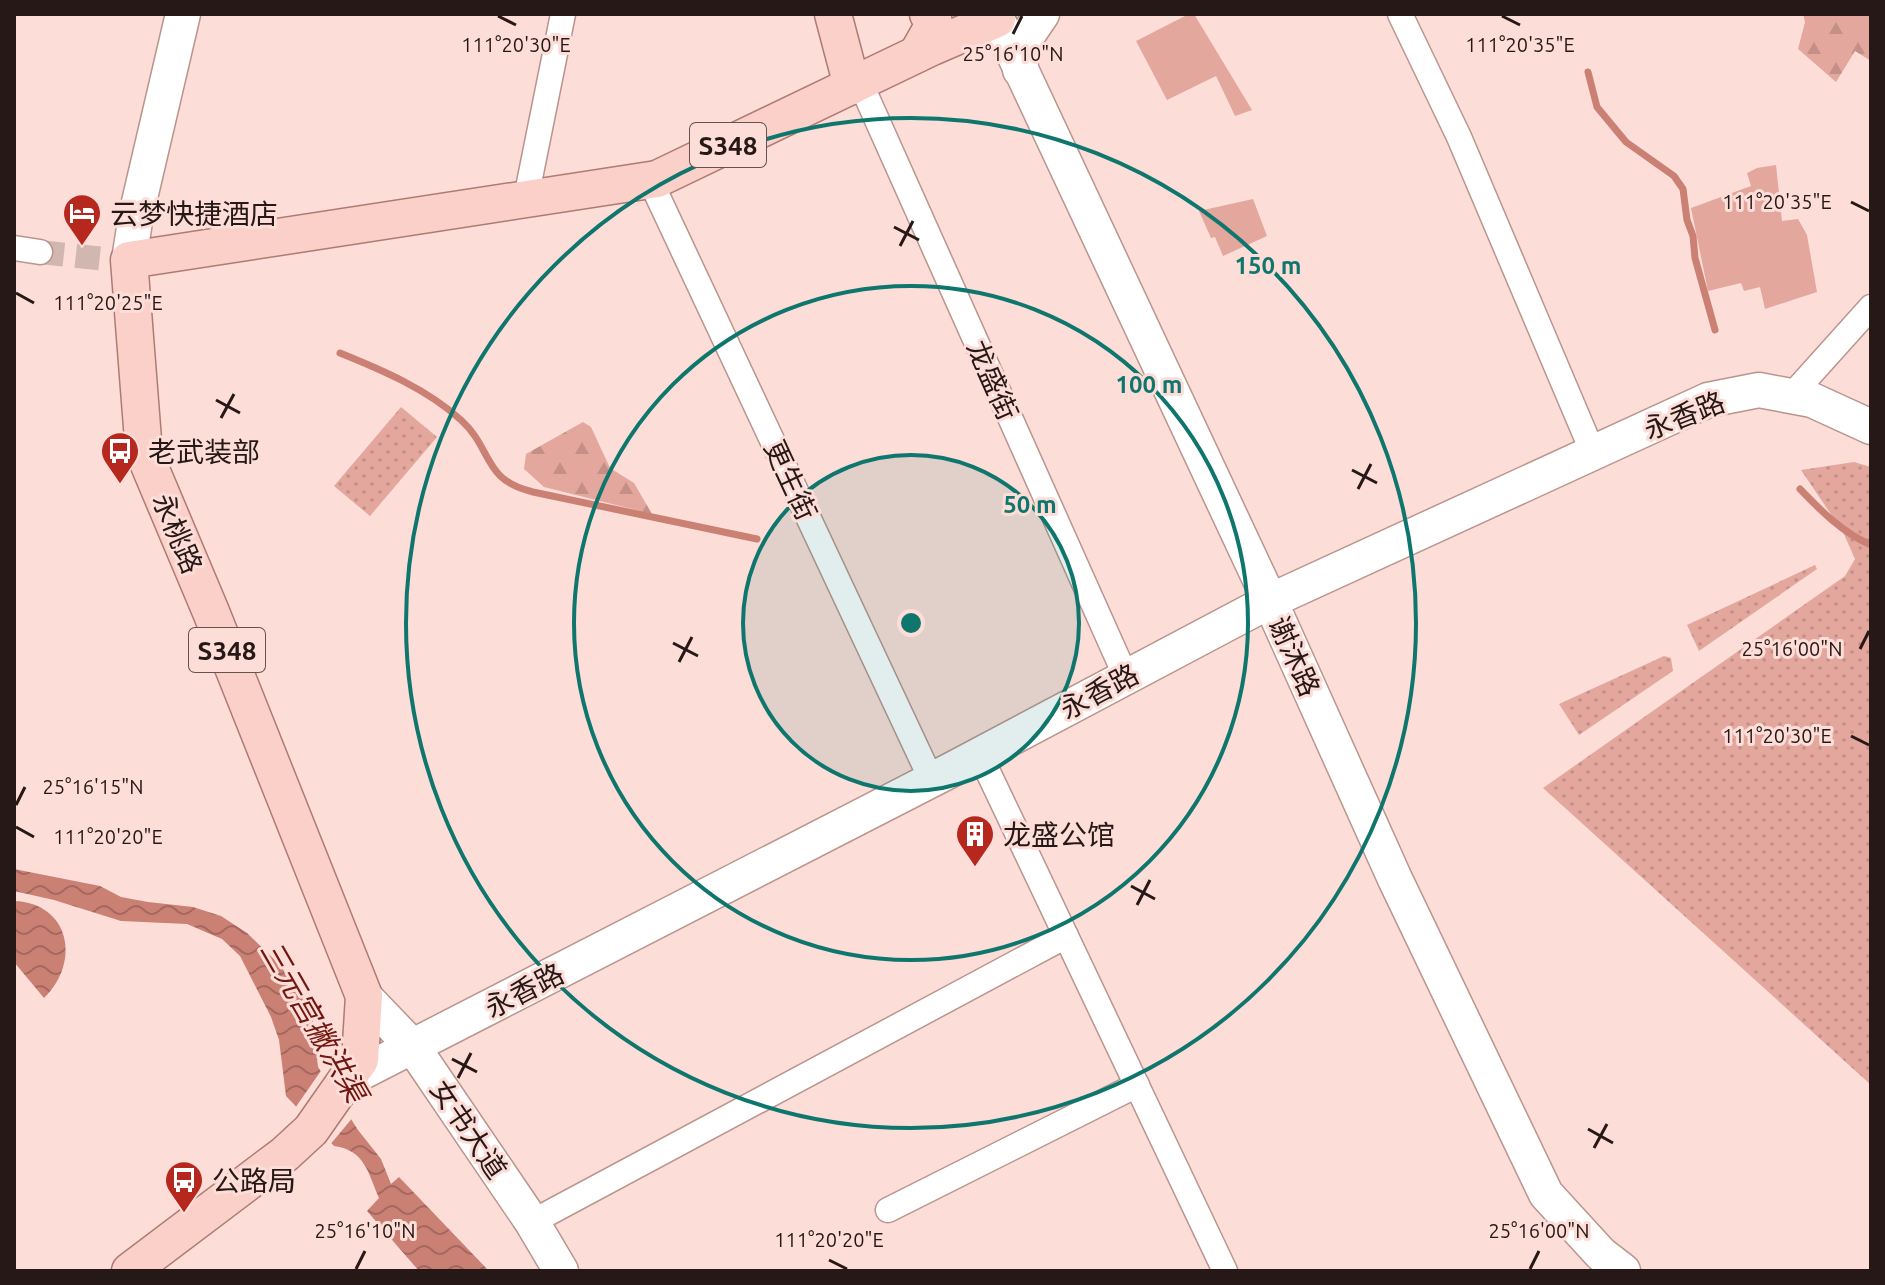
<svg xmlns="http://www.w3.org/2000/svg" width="1885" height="1285" font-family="Ubuntu,'Noto Sans SC',sans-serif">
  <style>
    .grass { fill: url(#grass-dots) }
    .forest { fill: url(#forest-firs) }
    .garden { fill: #e3a79e }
    .water { fill: url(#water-waves) }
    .pier { fill: #fdddd7 }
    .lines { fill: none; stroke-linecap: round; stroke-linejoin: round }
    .stream { stroke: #cb8074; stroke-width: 7 }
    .street-tunnel { stroke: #d2b6b0; stroke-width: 24; stroke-dasharray: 24 12; stroke-linecap: butt }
    .street-casing { stroke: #ba958e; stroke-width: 27 }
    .secondary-casing { stroke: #ba958e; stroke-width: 37 }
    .primary-casing { stroke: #ad7b73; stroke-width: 39 }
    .street { stroke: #fff; stroke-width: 24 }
    .secondary { stroke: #fff; stroke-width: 34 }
    .primary { stroke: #fad0c9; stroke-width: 36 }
    .ticks { fill: none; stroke: #261816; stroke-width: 3 }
    .ring { fill: none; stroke: #0f766e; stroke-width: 4 }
    .labels { text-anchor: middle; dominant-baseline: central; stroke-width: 6; stroke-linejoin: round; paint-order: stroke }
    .shield { fill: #fdddd7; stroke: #665350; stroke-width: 2 }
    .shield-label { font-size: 26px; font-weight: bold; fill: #261816 }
    .poi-label { font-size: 28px; fill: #261816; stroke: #fdddd7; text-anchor: start }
    .street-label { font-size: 28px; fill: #261816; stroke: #fdddd7 }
    .water-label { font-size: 30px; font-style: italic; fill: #711710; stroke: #fdddd7 }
    .ticks-label { font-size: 20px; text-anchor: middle; fill: #261816; stroke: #fdddd7; stroke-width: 6; stroke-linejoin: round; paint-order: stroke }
    .centre { fill: #0f766e; stroke: #fdddd7; stroke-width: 4 }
    .ring-label { font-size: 24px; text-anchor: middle; font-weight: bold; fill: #0f766e; stroke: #fdddd7; stroke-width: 6; stroke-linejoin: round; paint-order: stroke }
  </style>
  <defs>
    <pattern id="grass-dots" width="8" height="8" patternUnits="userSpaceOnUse" patternTransform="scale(2)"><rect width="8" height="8" fill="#e3a79e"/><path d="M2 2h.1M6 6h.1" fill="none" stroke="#c38f87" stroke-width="1.8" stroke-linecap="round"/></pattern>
    <pattern id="forest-firs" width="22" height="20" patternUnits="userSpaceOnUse" patternTransform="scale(2)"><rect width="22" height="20" fill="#e3a79e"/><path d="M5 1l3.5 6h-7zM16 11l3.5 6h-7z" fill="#c38f87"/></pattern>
    <pattern id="water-waves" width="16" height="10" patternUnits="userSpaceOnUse" patternTransform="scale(2)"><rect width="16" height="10" fill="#cb8074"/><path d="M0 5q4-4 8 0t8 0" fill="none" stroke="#a5685e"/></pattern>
  </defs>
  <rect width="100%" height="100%" fill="#fdddd7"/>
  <g class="grass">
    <polygon points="401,407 437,437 370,516 334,486"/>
    <polygon points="1854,462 1871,467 1871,1085 1543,788 1845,576 1855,559 1843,532 1801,470"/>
    <polygon points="1815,565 1817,569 1699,651 1687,625"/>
    <polygon points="1664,656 1671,658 1673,671 1579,735 1559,704"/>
  </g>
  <g class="forest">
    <polygon points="1803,14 1871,14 1871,61 1855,51 1836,82 1798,49 1805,22"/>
    <polygon points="583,422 591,427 610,468 634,483 652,514 544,487 524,469 526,454"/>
  </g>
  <g class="garden">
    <polygon points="1189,14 1194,14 1252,110 1235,116 1216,76 1167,100 1136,41"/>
    <polygon points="1776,165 1782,221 1798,219 1807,235 1817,292 1765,309 1760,287 1744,291 1741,283 1708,291 1691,208 1751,186 1747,173 1757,168"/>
    <polygon points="1253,199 1267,236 1223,256 1215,237 1211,238 1199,211"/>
  </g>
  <g class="water">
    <path d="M14 869 100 886 121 897 148 902 193 907 221 916 247 933 280 965 312 1013 318 1067 358 1130 381 1159 391 1184 399 1177 489 1271H419L367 1211 379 1198C368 1173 365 1150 334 1146L286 1096 279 1040 271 1017 240 956 222 939 187 924 121 921 54 900 14 891Z"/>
    <path d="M14 901C70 903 81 962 44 998L14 962Z"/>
  </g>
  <polygon class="pier" points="323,1068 354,1116 329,1146 295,1108"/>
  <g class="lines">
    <g class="stream">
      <polyline points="1588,72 1597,107 1626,142 1674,176 1683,189 1687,220 1693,236 1695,258 1715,330"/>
      <path d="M340 353C382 370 427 389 461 420 493 449 482 480 533 492L757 539"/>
      <path d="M1800 489C1821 511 1843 533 1871 545"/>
    </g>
    <polyline class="street-tunnel" points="40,252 105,259"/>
    <defs>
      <g id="street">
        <polyline points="1400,14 1459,137 1593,453"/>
        <polyline points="860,82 1126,677"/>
        <polyline points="650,180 931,779"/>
        <polyline points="526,198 563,14"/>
        <polyline points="14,248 40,252"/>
        <polyline points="1791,396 1871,307"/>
        <polyline points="980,755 1225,1271"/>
        <polyline points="888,1210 1137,1085"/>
        <polyline points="532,1222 1066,936"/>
      </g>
      <g id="secondary">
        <polyline points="995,14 1270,601 1395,879 1546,1194 1601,1254 1623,1271"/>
        <polyline points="1020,70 1023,42 1042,14"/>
        <polyline points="129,260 136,215 183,14"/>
        <polyline points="364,996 413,1047 532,1222 561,1271"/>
        <polyline points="347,1080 949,771 1270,601 1708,400 1759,390 1812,400 1871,427"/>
      </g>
      <g id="primary">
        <polyline points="833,14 852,86"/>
        <polyline points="917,54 934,24 933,18 928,14"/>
        <polyline points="130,1271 285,1154 311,1130 360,1060 364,996 211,612 144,453 129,260 657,179 932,47 997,19"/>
      </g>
    </defs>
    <use href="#street" class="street-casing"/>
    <use href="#secondary" class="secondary-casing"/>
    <use href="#primary" class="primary-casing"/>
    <use href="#street" class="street"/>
    <use href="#secondary" class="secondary"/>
    <use href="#primary" class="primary"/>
  </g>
  <path class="ticks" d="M498 16 516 25M1502 16 1520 25M1013 34 1022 16M1851 202 1869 211M894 227 919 240M900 246 913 221M16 293 34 303M216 400 240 413M221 418 234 394M1352 470 1377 483M1358 489 1371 464M673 643 698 656M1860 649 1869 631M679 662 692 637M1851 736 1869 745M16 805 25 787M16 827 34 837M1131 886 1155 899M1137 905 1150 880M452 1059 477 1072M458 1078 471 1053M1588 1129 1613 1143M1594 1148 1607 1124M829 1260 847 1269M356 1269 365 1251M1530 1269 1539 1251"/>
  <circle cx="911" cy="623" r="168" fill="#0f766e" fill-opacity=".12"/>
  <g class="ring">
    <circle cx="911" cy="623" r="168"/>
    <circle cx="911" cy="623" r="337"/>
    <circle cx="911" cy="623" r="505"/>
  </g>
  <defs>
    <symbol id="hotel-pin" viewBox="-11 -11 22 30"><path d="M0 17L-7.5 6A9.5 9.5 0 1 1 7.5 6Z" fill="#b6281d" stroke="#fdddd7"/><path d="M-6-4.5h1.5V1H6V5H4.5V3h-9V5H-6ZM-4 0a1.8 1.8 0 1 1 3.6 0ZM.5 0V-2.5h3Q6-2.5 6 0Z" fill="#fff"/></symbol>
    <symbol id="bus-pin" viewBox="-11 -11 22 30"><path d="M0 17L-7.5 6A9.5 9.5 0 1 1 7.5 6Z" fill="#b6281d" stroke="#fdddd7"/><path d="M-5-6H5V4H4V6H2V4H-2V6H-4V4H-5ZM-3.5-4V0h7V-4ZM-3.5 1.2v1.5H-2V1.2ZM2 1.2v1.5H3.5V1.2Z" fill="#fff"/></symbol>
    <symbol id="building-pin" viewBox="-11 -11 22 30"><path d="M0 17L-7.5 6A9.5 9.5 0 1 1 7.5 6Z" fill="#b6281d" stroke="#fdddd7"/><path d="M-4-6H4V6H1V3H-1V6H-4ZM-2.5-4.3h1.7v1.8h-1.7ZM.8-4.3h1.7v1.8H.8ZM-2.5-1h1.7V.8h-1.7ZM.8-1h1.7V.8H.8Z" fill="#fff"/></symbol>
  </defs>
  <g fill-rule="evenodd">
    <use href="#hotel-pin" x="60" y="191" width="44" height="60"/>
    <use href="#bus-pin" x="98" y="429" width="44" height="60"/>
    <use href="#building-pin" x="953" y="812" width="44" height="60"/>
    <use href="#bus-pin" x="162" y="1158" width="44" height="60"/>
  </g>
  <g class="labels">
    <g class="shield">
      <rect x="690" y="123" width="76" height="44" rx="6"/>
      <rect x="189" y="628" width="76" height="44" rx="6"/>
    </g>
    <g class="shield-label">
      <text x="728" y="145">S348</text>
      <text x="227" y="650">S348</text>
    </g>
    <g class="poi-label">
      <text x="110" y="213">云梦快捷酒店</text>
      <text x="148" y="451">老武装部</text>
      <text x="1003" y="834">龙盛公馆</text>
      <text x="212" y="1180">公路局</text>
    </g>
    <g class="street-label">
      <text transform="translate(993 380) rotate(66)">龙盛街</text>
      <text transform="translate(1684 415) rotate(-21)">永香路</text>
      <text transform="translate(791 480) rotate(65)">更生街</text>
      <text transform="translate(178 533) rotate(67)">永桃路</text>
      <text transform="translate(1295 656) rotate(66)">谢沐路</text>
      <text transform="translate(1099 691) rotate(-28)">永香路</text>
      <text transform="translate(524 990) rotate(-27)">永香路</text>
      <text transform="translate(469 1129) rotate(56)">女书大道</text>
    </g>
    <g class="water-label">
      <text transform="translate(314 1021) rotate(60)">三元宫撇洪渠</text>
    </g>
  </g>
  <g class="ticks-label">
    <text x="516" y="52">111°20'30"E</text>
    <text x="1520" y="52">111°20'35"E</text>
    <text x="1013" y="61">25°16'10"N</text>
    <text x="1777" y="209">111°20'35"E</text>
    <text x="108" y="310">111°20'25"E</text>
    <text x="1792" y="656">25°16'00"N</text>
    <text x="1777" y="743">111°20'30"E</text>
    <text x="93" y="794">25°16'15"N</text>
    <text x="108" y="844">111°20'20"E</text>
    <text x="365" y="1238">25°16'10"N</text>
    <text x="1539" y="1238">25°16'00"N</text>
    <text x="829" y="1247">111°20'20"E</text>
  </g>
  <circle cx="911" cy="623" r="12" class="centre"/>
  <g class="ring-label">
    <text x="1268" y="274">150 m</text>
    <text x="1149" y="393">100 m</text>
    <text x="1030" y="513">50 m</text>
  </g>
  <rect width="1885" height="1285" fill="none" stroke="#261816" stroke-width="32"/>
</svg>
